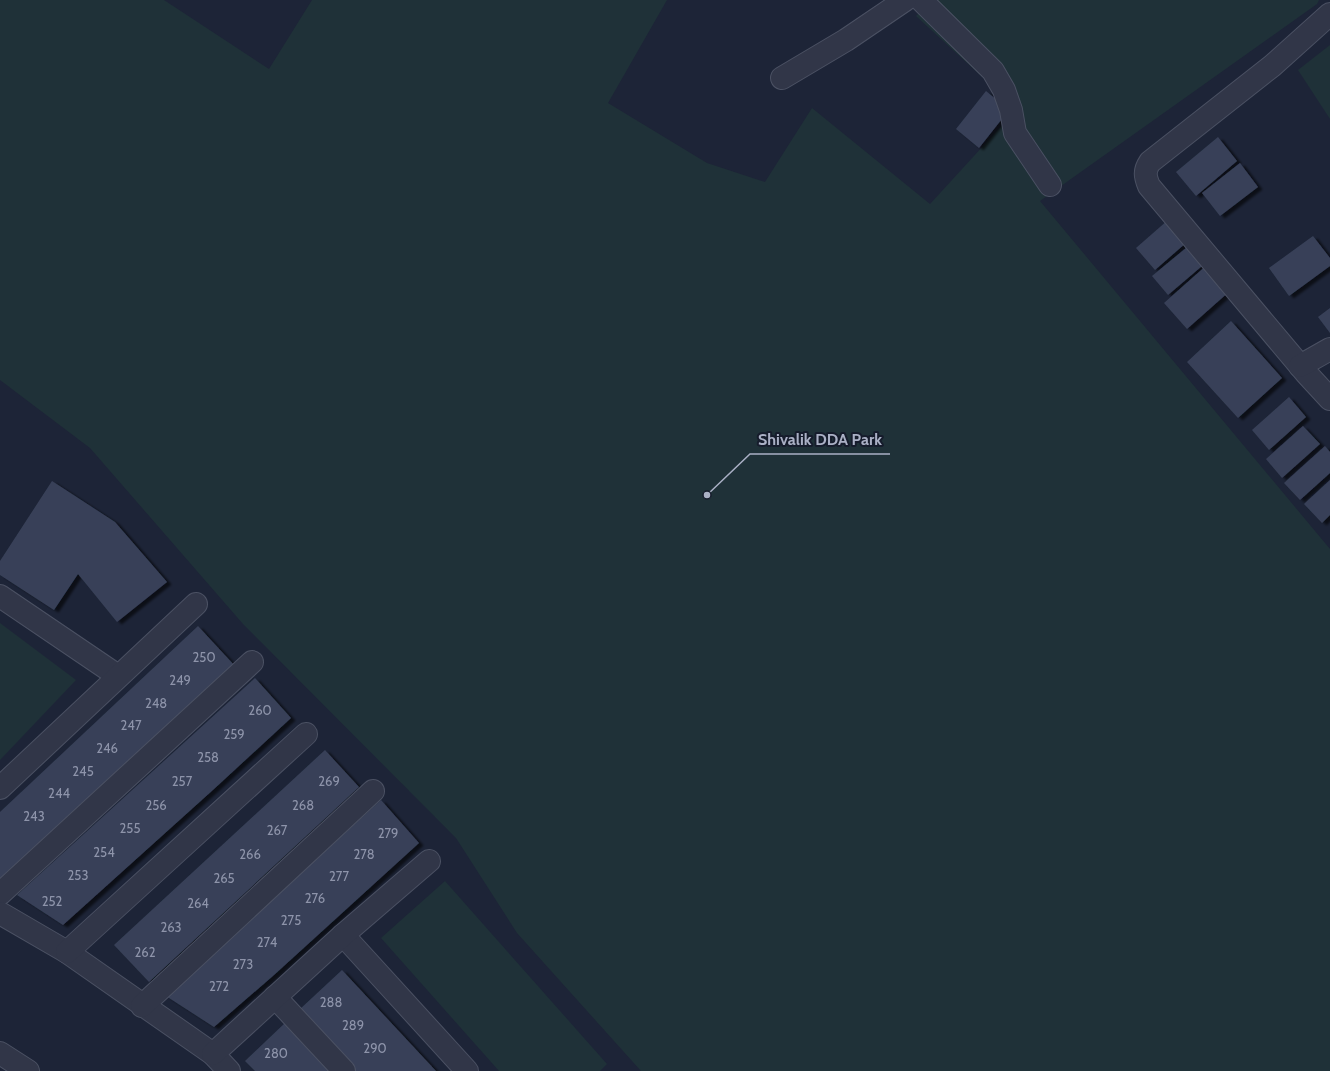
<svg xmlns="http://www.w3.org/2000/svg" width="1330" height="1071" font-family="Cabin,sans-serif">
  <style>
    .green { fill: #1f3138 }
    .building { fill: #384158; filter: url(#shadow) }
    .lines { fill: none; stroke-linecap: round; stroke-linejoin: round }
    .minor-casing { stroke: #4b5163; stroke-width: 24 }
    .minor { stroke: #313648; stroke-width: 22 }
    .labels { text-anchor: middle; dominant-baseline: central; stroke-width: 4; stroke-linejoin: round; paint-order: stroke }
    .number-label { font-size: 13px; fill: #8e94aa }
    .leader { fill: none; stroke: #aab0c5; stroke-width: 1.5 }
    .callout-dot { fill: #aab0c5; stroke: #161c2c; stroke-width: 1.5 }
    .callout-label { font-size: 16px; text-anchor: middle; font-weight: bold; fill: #aab0c5; stroke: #161c2c; stroke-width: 4; stroke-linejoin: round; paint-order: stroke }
  </style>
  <defs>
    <filter id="shadow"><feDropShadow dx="4.5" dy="2.5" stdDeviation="1" flood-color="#0009"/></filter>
  </defs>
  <rect width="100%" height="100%" fill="#1d2437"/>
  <g class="green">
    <polygon points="0,0 164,0 269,69 312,0 667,0 608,103 707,163 765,182 812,108 930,204 1017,109 916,16 933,0 1319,0 1317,4 1040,201 1330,549 1330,1071 641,1071 517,933 456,838 243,624 90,448 0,380"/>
    <polygon points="1330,45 1330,119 1298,70"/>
    <polygon points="0,623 76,680 0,760"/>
    <polygon points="445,881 607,1064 600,1071 499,1071 381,938"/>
  </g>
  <g class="building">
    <polygon points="986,91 1009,110 979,148 956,129"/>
    <polygon points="1218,137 1237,161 1196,196 1176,172"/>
    <polygon points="1240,163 1258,187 1220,216 1202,193"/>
    <polygon points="1168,220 1187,242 1155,270 1136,248"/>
    <polygon points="1313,236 1330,258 1330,266 1289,296 1269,268"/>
    <polygon points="1186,248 1202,266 1168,295 1152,276"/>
    <polygon points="1208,264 1231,290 1187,329 1164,303"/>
    <polygon points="1330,308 1330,333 1318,317"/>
    <polygon points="1231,321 1282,378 1238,418 1187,362"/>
    <polygon points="1289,397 1306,417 1269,450 1252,430"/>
    <polygon points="1303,426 1320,444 1282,478 1266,459"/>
    <polygon points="1325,446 1330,452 1330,473 1300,500 1284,483"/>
    <polygon points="1330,480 1330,515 1322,523 1304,504"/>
    <polygon points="52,481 115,522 167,582 117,622 78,574 54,610 0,575 0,561"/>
    <polygon points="198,626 235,666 0,885 0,812"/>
    <polygon points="255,678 291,718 214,789 63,925 17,895"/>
    <polygon points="325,750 359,787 149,982 114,945"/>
    <polygon points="381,800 419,843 274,975 214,1027 166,996"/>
    <polygon points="342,970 436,1071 355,1071 299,1010"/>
    <polygon points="286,1022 331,1071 255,1071 245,1061"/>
  </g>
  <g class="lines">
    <defs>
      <g id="minor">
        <polyline points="921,0 993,71 1004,90 1011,110 1015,133 1050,185"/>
        <path d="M1330 14 1272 66 1150 162C1144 171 1145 176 1149 186L1306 373 1330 399"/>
        <polyline points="782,78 846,40 905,0"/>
        <polyline points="1300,366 1330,349"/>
        <polyline points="0,596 118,676"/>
        <polyline points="0,788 196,604"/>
        <polyline points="0,894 252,662"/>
        <polyline points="0,913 67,952 213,1054 229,1071"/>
        <polyline points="343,935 467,1071"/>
        <polyline points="67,952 306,734"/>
        <polyline points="275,997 344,1071"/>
        <polyline points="142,1006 373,791"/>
        <polyline points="0,1053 28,1071"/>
        <polyline points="213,1054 343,935 429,861"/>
      </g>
    </defs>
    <use href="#minor" class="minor-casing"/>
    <use href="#minor" class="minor"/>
  </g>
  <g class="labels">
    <g class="number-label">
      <text x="204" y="657">250</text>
      <text x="180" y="680">249</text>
      <text x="156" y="703">248</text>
      <text x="260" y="710">260</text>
      <text x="131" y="725">247</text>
      <text x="234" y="734">259</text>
      <text x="107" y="748">246</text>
      <text x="208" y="757">258</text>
      <text x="83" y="771">245</text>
      <text x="182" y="781">257</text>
      <text x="329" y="781">269</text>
      <text x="59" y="793">244</text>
      <text x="156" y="805">256</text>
      <text x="303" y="805">268</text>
      <text x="34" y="816">243</text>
      <text x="130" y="828">255</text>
      <text x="277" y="830">267</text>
      <text x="388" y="833">279</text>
      <text x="104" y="852">254</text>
      <text x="250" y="854">266</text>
      <text x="364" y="854">278</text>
      <text x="78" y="875">253</text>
      <text x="339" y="876">277</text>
      <text x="224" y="878">265</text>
      <text x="315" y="898">276</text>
      <text x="52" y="901">252</text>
      <text x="198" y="903">264</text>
      <text x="291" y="920">275</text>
      <text x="171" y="927">263</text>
      <text x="267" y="942">274</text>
      <text x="145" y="952">262</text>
      <text x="243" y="964">273</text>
      <text x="219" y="986">272</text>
      <text x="331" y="1002">288</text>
      <text x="353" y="1025">289</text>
      <text x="375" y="1048">290</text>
      <text x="276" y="1053">280</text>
    </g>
  </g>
  <path class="leader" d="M707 495L750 454H890"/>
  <circle class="callout-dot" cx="707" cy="495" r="4"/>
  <g class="callout-label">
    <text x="820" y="445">Shivalik DDA Park</text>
  </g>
</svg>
